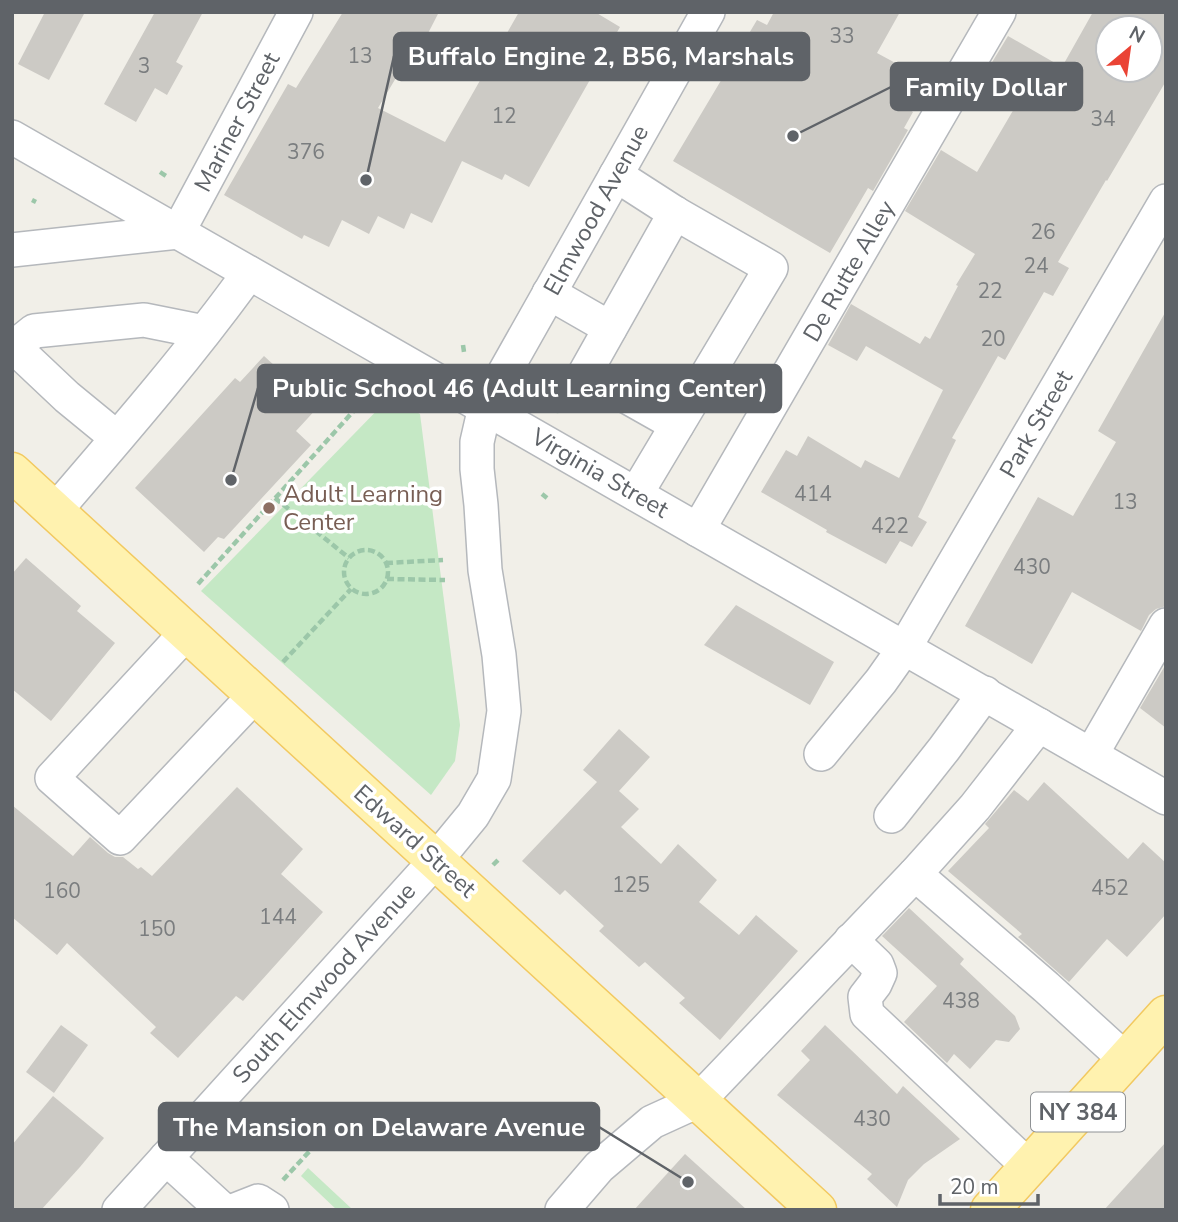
<svg xmlns="http://www.w3.org/2000/svg" width="1178" height="1222" font-family="'Nunito Sans',sans-serif">
  <style>
    .green { fill: #c5e8c5 }
    .building { fill: #cccac5; fill-rule: evenodd }
    .lines { fill: none; stroke-linecap: round; stroke-linejoin: round }
    .minor-casing { stroke: #b5b8bc; stroke-width: 36 }
    .major-casing { stroke: #f2c960; stroke-width: 41 }
    .path { stroke: #9cc7a9; stroke-width: 4.5; stroke-dasharray: 7 3.5; stroke-linecap: butt }
    .minor { stroke: #fff; stroke-width: 33 }
    .major { stroke: #fff2af; stroke-width: 38 }
    .education-dot { fill: #8d6e63; stroke: #fff; stroke-width: 2.5 }
    .labels { text-anchor: middle; dominant-baseline: central; stroke-width: 7; stroke-linejoin: round; paint-order: stroke }
    .number-label { font-size: 21px; fill: #7a7d7f }
    .shield { fill: #fff; stroke: #8f9295; stroke-width: 2 }
    .shield-label { font-size: 23px; font-weight: bold; fill: #5f6368 }
    .street-label { font-size: 24px; fill: #5f6368; stroke: #fff }
    .education-label { font-size: 24px; fill: #785e54; stroke: #fff; text-anchor: start }
    .leader { fill: none; stroke: #5f6368; stroke-width: 2.5 }
    .callout-dot { fill: #5f6368; stroke: #fff; stroke-width: 2.5 }
    .callout { fill: #5f6368; stroke: #5f6368; stroke-width: 2.5 }
    .callout-label { font-size: 26px; text-anchor: middle; font-weight: bold; fill: #fff }
  </style>
  <rect width="100%" height="100%" fill="#f1efe8"/>
  <g class="green">
    <polygon points="390,397 420,414 460,725 455,761 431,795 201,591"/>
    <polygon points="308,1168 353,1210 337,1210 301,1176"/>
  </g>
  <g class="building">
    <polygon points="45,12 85,12 49,80 18,64"/>
    <polygon points="155,12 203,12 176,62 183,66 167,95 155,88 136,122 104,104"/>
    <polygon points="343,12 439,12 423,43 418,41 378,108 445,142 519,12 595,12 620,27 529,187 505,174 502,180 462,161 432,223 411,213 404,229 378,216 369,234 342,220 329,247 304,235 302,239 224,195 288,84 296,88"/>
    <polygon points="774,12 900,12 877,53 925,79 909,109 913,112 904,128 908,130 873,191 868,188 830,253 673,161 757,20 767,25"/>
    <path d="M1093 12H1166V81L1107 181 1106 180 1058 262 1069 268 1053 296 1044 292 1005 360 998 356 952 438 956 440 918 517 927 522 912 547 900 541 886 564 826 532 827 530 761 492 786 450 797 456 808 436 861 468 865 460 899 478 943 390 866 346 857 361 828 345 851 304 920 344 925 336 930 339 958 286 956 285 975 254 905 211 941 150 977 172 1025 90 988 69 1008 36 1062 67ZM1108 28H1150V70H1108Z"/>
    <polygon points="1166,311 1166,606 1156,609 1149,615 1141,631 1072,592 1032,664 965,626 1038,497 1073,516 1116,442 1098,431"/>
    <polygon points="264,356 319,406 296,431 311,445 224,539 218,537 204,552 135,488 235,378 240,382"/>
    <polygon points="26,558 81,606 77,611 115,643 51,721 12,689 12,574"/>
    <polygon points="736,605 834,662 810,705 704,645"/>
    <polygon points="1166,664 1166,728 1140,708"/>
    <polygon points="619,729 650,757 619,791 639,809 621,827 661,864 678,844 717,880 699,902 739,935 756,915 798,951 720,1040 679,1003 685,998 645,962 639,967 599,931 604,926 565,890 560,895 522,861 597,782 583,770"/>
    <polygon points="1044,782 1128,859 1143,842 1166,863 1166,914 1127,957 1107,939 1069,982 1018,937 1022,934 948,871 989,828 985,824 1014,790 1028,801"/>
    <polygon points="237,787 303,849 281,874 323,912 243,1001 236,996 178,1058 150,1033 156,1027 67,943 57,955 12,917 12,805 73,856 90,837 108,853 115,857 123,857 138,869 141,867 152,876"/>
    <polygon points="909,908 964,959 960,964 1015,1016 1020,1029 1009,1042 996,1040 970,1069 954,1054 947,1063 904,1022 937,986 882,936"/>
    <polygon points="61,1025 88,1045 54,1093 26,1072"/>
    <polygon points="825,1025 897,1094 903,1086 960,1139 924,1164 908,1180 897,1207 867,1179 872,1174 777,1095 810,1060 801,1051"/>
    <polygon points="53,1096 104,1138 80,1167 41,1210 12,1210 12,1145"/>
    <polygon points="1166,1142 1166,1210 1104,1210"/>
    <polygon points="685,1154 747,1210 634,1210"/>
  </g>
  <g class="lines">
    <defs>
      <g id="minor">
        <polyline points="12,137 1166,798"/>
        <polyline points="616,175 675,213 771,268 636,494"/>
        <polyline points="675,213 585,373 677,425"/>
        <polyline points="178,232 296,12"/>
        <polyline points="12,250 178,232"/>
        <polyline points="549,293 610,328"/>
        <polyline points="117,438 67,397 14,347 34,331 144,320 204,332"/>
        <path d="M55 511C122 433 189 356 249 273"/>
        <polyline points="698,530 999,12"/>
        <polyline points="187,632 52,778 120,838 255,695"/>
        <polyline points="821,754 881,681 905,647 1166,201"/>
        <polyline points="1091,755 1166,625"/>
        <polyline points="891,816 944,749 985,693"/>
        <polyline points="915,874 1046,987 1125,1059"/>
        <polyline points="851,940 877,965 880,973 875,984 865,997 867,1014 1029,1167"/>
        <polyline points="166,1158 223,1210"/>
        <polyline points="119,1210 436,860 473,815 494,779 504,711 499,655 485,570 481,505 477,469 477,442 485,407 708,12"/>
        <polyline points="235,1210 258,1201 272,1210"/>
        <polyline points="562,1210 599,1167 652,1122 698,1101 915,874 975,807 1039,725"/>
      </g>
      <g id="major">
        <polyline points="12,472 817,1210"/>
        <polyline points="990,1210 1166,1015"/>
      </g>
    </defs>
    <use href="#minor" class="minor-casing"/>
    <use href="#major" class="major-casing"/>
    <g class="path">
      <polyline points="160,172 166,176"/>
      <polyline points="32,200 36,202"/>
      <polyline points="463,345 464,352"/>
      <polyline points="556,413 557,403"/>
      <polyline points="542,494 547,498"/>
      <polyline points="275,498 349,558"/>
      <circle cx="366" cy="572" r="22"/>
      <polyline points="386,563 443,560"/>
      <polyline points="387,579 445,580"/>
      <polyline points="198,584 377,385"/>
      <polyline points="283,662 351,589"/>
      <polyline points="493,865 500,858"/>
      <polyline points="283,1180 330,1129"/>
    </g>
    <use href="#minor" class="minor"/>
    <use href="#major" class="major"/>
  </g>
  <circle class="education-dot" cx="269" cy="508" r="7"/>
  <g class="labels">
    <g class="number-label">
      <text x="842" y="36">33</text>
      <text x="360" y="56">13</text>
      <text x="144" y="66">3</text>
      <text x="504" y="116">12</text>
      <text x="1103" y="119">34</text>
      <text x="306" y="152">376</text>
      <text x="1043" y="232">26</text>
      <text x="1036" y="266">24</text>
      <text x="990" y="291">22</text>
      <text x="993" y="339">20</text>
      <text x="813" y="494">414</text>
      <text x="1125" y="502">13</text>
      <text x="890" y="526">422</text>
      <text x="1032" y="567">430</text>
      <text x="631" y="885">125</text>
      <text x="1110" y="888">452</text>
      <text x="62" y="891">160</text>
      <text x="278" y="917">144</text>
      <text x="157" y="929">150</text>
      <text x="961" y="1001">438</text>
      <text x="872" y="1119">430</text>
    </g>
    <rect class="shield" x="1031" y="1092.5" width="94" height="39" rx="5"/>
    <g class="shield-label">
      <text x="1078" y="1112">NY 384</text>
    </g>
    <g class="street-label">
      <text transform="translate(237 122) rotate(-62)">Mariner Street</text>
      <text transform="translate(596 210) rotate(-61)">Elmwood Avenue</text>
      <text transform="translate(849 271) rotate(-60)">De Rutte Alley</text>
      <text transform="translate(1036 424) rotate(-60)">Park Street</text>
      <text transform="translate(600 473) rotate(30)">Virginia Street</text>
      <text transform="translate(415 841) rotate(42)">Edward Street</text>
      <text transform="translate(324 983) rotate(-48)">South Elmwood Avenue</text>
    </g>
    <g class="education-label">
      <text x="283" y="494">Adult Learning<tspan x="283" dy="28">Center</tspan></text>
    </g>
  </g>
  <path class="leader" d="M366 180L394 56M793 136L891 87M231 480L258 388M688 1182L599 1127"/>
  <g class="callout-dot">
    <circle cx="366" cy="180" r="7"/>
    <circle cx="793" cy="136" r="7"/>
    <circle cx="231" cy="480" r="7"/>
    <circle cx="688" cy="1182" r="7"/>
  </g>
  <g class="callout">
    <rect x="394" y="33" width="415" height="47" rx="7"/>
    <rect x="891" y="63" width="191" height="47" rx="7"/>
    <rect x="258" y="365" width="523" height="47" rx="7"/>
    <rect x="159" y="1103" width="440" height="47" rx="7"/>
  </g>
  <g class="callout-label">
    <text x="601" y="65">Buffalo Engine 2, B56, Marshals</text>
    <text x="986" y="96">Family Dollar</text>
    <text x="520" y="397">Public School 46 (Adult Learning Center)</text>
    <text x="379" y="1136">The Mansion on Delaware Avenue</text>
  </g>
  <rect width="1178" height="1222" fill="none" stroke="#5f6368" stroke-width="28"/>
  <g transform="translate(1129 49) rotate(29)"><circle r="33" fill="#ffffff" stroke="#bfc1c3" stroke-width="2"/>
  <path d="M0-5L12 26L0 18L-12 26Z" fill="#ea4335"/>
  <text y="-10" font-size="19" font-weight="bold" text-anchor="middle" fill="#5f6368">N</text>
  </g>
  <path d="M940 1194v10h98v-10" fill="none" stroke="#5f6368" stroke-width="3.5"/>
  <text x="950" y="1194" font-size="21" fill="#5f6368" stroke="#ffffff" stroke-width="5" paint-order="stroke">20 m</text>
</svg>
